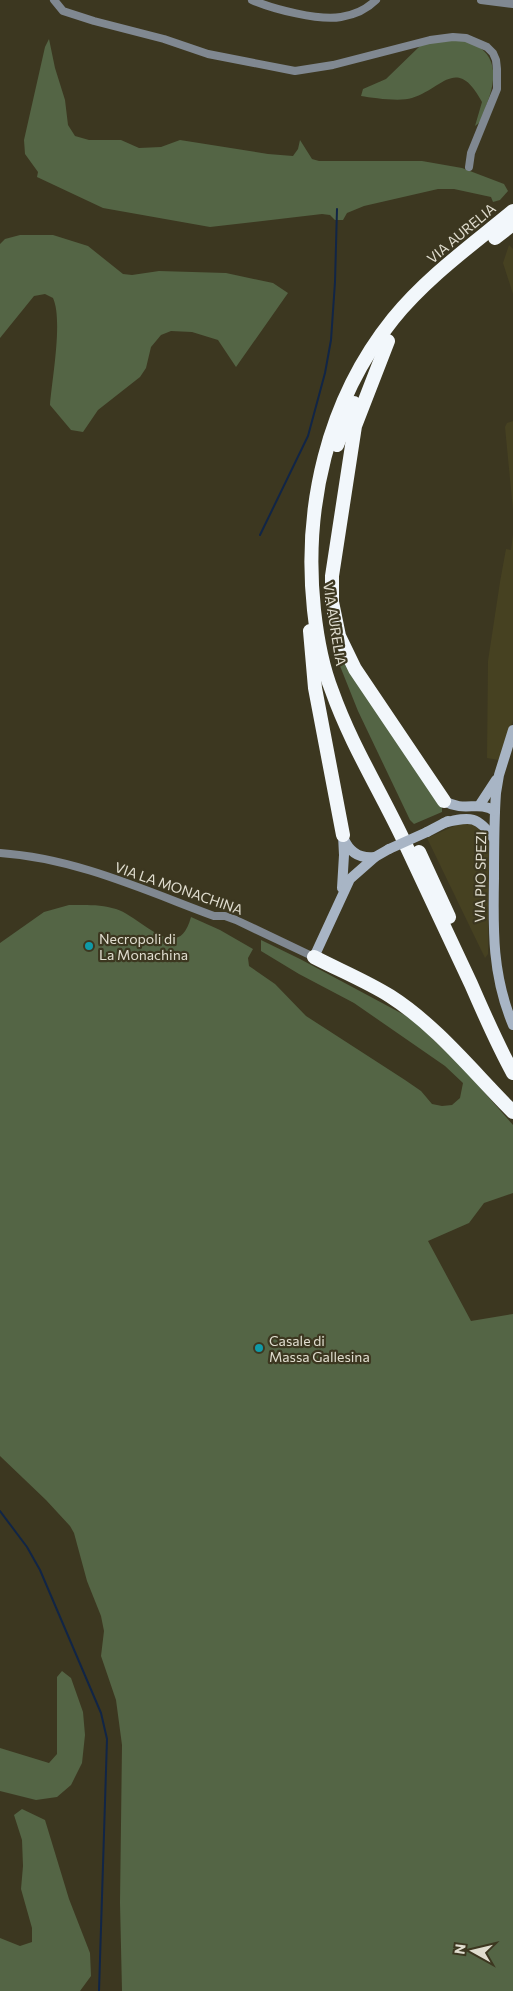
<svg xmlns="http://www.w3.org/2000/svg" width="513" height="1991" font-family="Commissioner,sans-serif">
  <style>
    .built { fill: #464121 }
    .green { fill: #546545 }
    .lines { fill: none; stroke-linecap: round; stroke-linejoin: round }
    .stream { stroke: #112546; stroke-width: 2 }
    .street { stroke: #808891; stroke-width: 8 }
    .secondary { stroke: #a8b5c5; stroke-width: 10 }
    .highway { stroke: #f2f7fb; stroke-width: 14 }
    .secondary-bridge { stroke: #a8b5c5; stroke-width: 10 }
    .culture-dot { fill: #0f9aa8; stroke: #3c3720; stroke-width: 2 }
    .labels { text-anchor: middle; dominant-baseline: central; stroke-width: 4.5; stroke-linejoin: round; paint-order: stroke }
    .street-label { font-size: 14px; fill: #e0ddcf; stroke: #3c3720 }
    .poi-label { font-size: 14px; fill: #e0ddcf; stroke: #3c3720; text-anchor: start }
  </style>
  <rect width="100%" height="100%" fill="#3c3720"/>
  <g class="built">
    <polygon points="509,245 513,249 513,294 503,263"/>
    <polygon points="513,421 513,510 505,427 507,423"/>
    <polygon points="513,534 513,720 499,760 487,758 488,661 500,582 506,549 511,550"/>
    <polygon points="466,823 474,825 488,838 489,844 488,954 485,958 427,838 457,825"/>
  </g>
  <g class="green">
    <polygon points="49,39 55,68 65,100 68,125 75,136 89,140 121,140 139,148 161,147 180,140 268,154 293,156 298,149 300,140 312,159 319,161 422,161 462,168 504,184 508,191 500,200 493,202 491,197 454,189 438,189 364,206 347,213 343,220 335,220 330,215 322,214 210,227 103,208 37,177 38,172 25,154 24,140 45,47"/>
    <path d="M465 40C498 51 498 77 486 106 484 114 482 122 475 126L482 102C457 55 443 88 412 98 400 102 373 98 361 96L363 89 386 79 421 45 435 42Z"/>
    <path d="M20 235H53L88 246 123 274 132 275 159 271 226 273 273 283 288 293 236 367 218 340 192 332 171 331 161 335 151 347 146 368 140 377 98 410 83 432 71 430 50 405C52 379 63 320 53 298L45 294 34 296 0 338V244L5 239Z"/>
    <polygon points="342,662 347,662 442,807 442,812 414,824 410,820 358,711 340,666"/>
    <path d="M69 905C85 905 101 904 116 909 142 917 178 966 191 917L220 930 253 949 248 958 249 966 275 984 306 1016 405 1080 421 1091 432 1104 442 1106 452 1105 460 1098 463 1083 445 1066 354 1003 299 974 261 951V940L300 959 412 1019 462 1067 513 1125V1193L484 1203 469 1223 428 1241 471 1321 513 1314V1991H122L120 1903 122 1745 116 1700 101 1656 104 1631 101 1616 87 1581 74 1533 70 1526 46 1500 0 1456V943L44 912Z"/>
    <polygon points="62,1671 71,1678 83,1712 85,1735 82,1763 71,1785 57,1797 36,1800 0,1791 0,1748 49,1763 57,1754 57,1677"/>
    <polygon points="22,1809 45,1820 69,1899 90,1953 91,1976 80,1991 0,1991 0,1938 20,1946 32,1942 32,1928 21,1889 23,1866 22,1840 14,1815"/>
  </g>
  <g class="lines">
    <g class="stream">
      <polyline points="260,535 308,436 325,373 331,340 335,282 337,209"/>
      <polyline points="0,1511 27,1547 40,1570 101,1713 107,1739 99,1991"/>
    </g>
    <g class="street">
      <polyline points="54,0 63,11 94,21 164,39 208,54 295,71 333,65 430,40 453,37 466,38 487,47 493,53 496,60 497,69 497,89 471,153 469,167"/>
      <path d="M252 0C273 9 319 21 341 17 354 15 367 9 376 0"/>
      <polyline points="481,0 513,4"/>
      <path d="M0 853C75 858 144 890 214 916H225L236 920 314 957"/>
    </g>
    <g class="secondary">
      <path d="M513 730 499 775 496 793C494 821 494 849 494 878 493 930 492 975 513 1025"/>
      <path d="M444 801C466 813 477 800 495 811"/>
      <polyline points="479,806 496,780"/>
      <path d="M444 823C471 816 478 816 494 839"/>
      <polyline points="427,832 448,821"/>
      <path d="M344 839C350 853 360 859 375 857"/>
      <polyline points="342,888 344,855 343,835"/>
      <polyline points="314,957 350,879 375,857 389,849"/>
    </g>
    <g class="highway">
      <path d="M513 211C472 245 427 277 393 319 327 401 303 508 314 610 317 637 322 666 332 691 350 742 379 789 402 837 425 886 448 935 471 984 484 1014 497 1044 513 1073"/>
      <polyline points="495,238 513,224"/>
      <polyline points="388,341 355,426 332,576 332,602 339,636 355,669 444,801"/>
      <polyline points="337,445 354,403"/>
      <polyline points="310,631 315,688 343,835"/>
      <polyline points="419,852 449,917"/>
      <path d="M314 957C339 970 366 981 390 996 437 1026 473 1072 513 1112"/>
    </g>
    <polyline class="secondary-bridge" points="389,849 427,832"/>
  </g>
  <g class="culture-dot">
    <circle cx="89" cy="946" r="5"/>
    <circle cx="259" cy="1348" r="5"/>
  </g>
  <g class="labels">
    <g class="street-label">
      <text transform="translate(461 233) rotate(-40)">VIA AURELIA</text>
      <text transform="translate(335 624) rotate(81)">VIA AURELIA</text>
      <text transform="translate(480 877) rotate(-89)">VIA PIO SPEZI</text>
      <text transform="translate(179 888) rotate(19)">VIA LA MONACHINA</text>
    </g>
    <g class="poi-label">
      <text x="99" y="938">Necropoli di<tspan x="99" dy="16">La Monachina</tspan></text>
      <text x="269" y="1340">Casale di<tspan x="269" dy="16">Massa Gallesina</tspan></text>
    </g>
  </g>
  <g transform="translate(473 1951) rotate(278)" stroke="#3c3720" stroke-width="4" paint-order="stroke">
  <path d="M0-4L9 19L0 12L-9 19Z" fill="#e0ddcf"/>
  <text y="-8" font-size="14" font-weight="bold" text-anchor="middle" fill="#e0ddcf">N</text>
  </g>
</svg>
